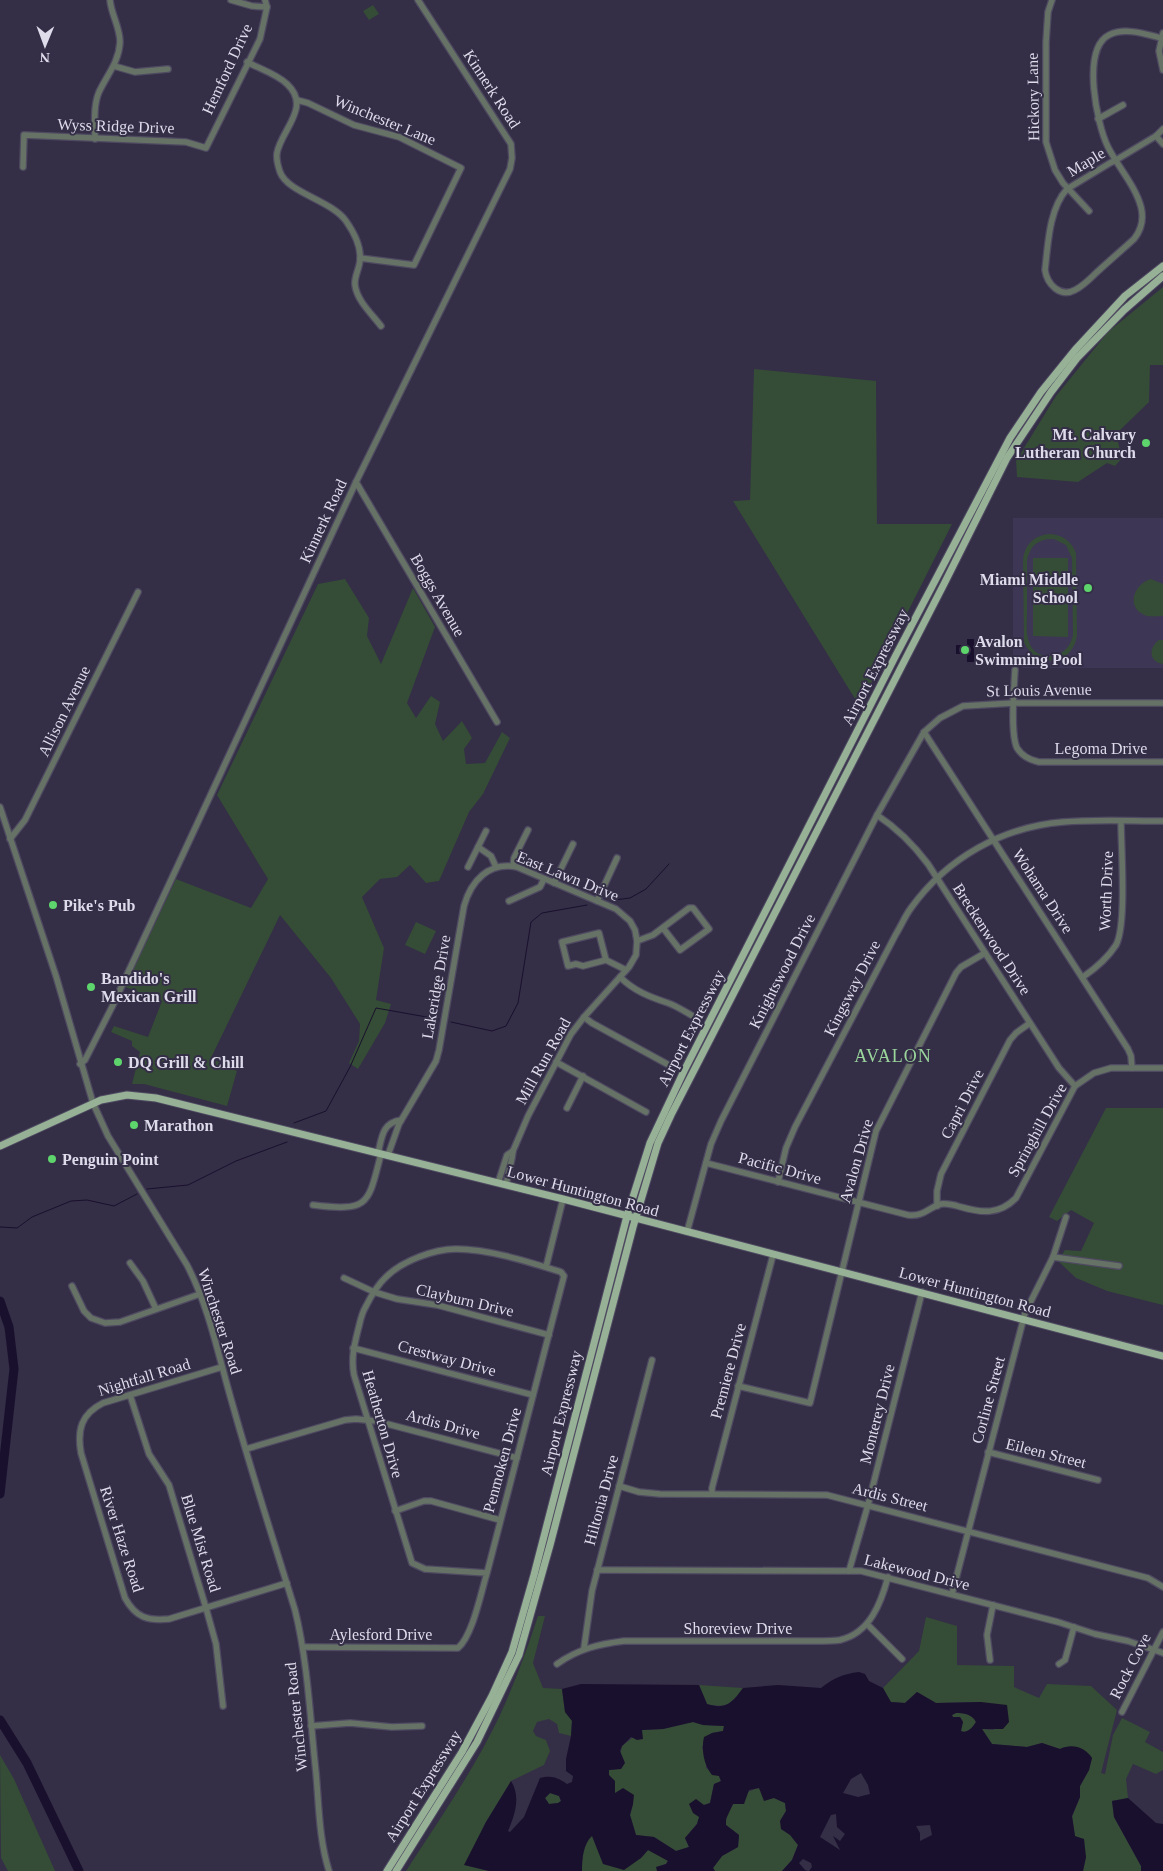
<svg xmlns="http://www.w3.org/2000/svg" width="1163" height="1871" font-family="Georgia,serif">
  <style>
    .built { fill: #3e3655 }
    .green { fill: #354c36; fill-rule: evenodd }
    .water { fill: #19102d; fill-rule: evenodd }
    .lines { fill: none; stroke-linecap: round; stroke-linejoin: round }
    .stream { stroke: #19102d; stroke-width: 1 }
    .river { stroke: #19102d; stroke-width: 9 }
    .minor-casing { stroke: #4f4a61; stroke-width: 8 }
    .major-casing { stroke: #4f4a61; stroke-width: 9 }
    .minor { stroke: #657265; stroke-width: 5.5 }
    .major { stroke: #96b196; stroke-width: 7 }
    .poi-dot { fill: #5ed56c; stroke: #342e47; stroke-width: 2 }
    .labels { text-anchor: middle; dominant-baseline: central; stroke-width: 4; stroke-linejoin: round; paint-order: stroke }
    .street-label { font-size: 16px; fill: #dedbeb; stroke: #342e47 }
    .poi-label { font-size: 16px; font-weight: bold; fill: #dedbeb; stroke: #342e47; text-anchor: start }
    .neighbourhood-label { font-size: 18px; letter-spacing: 1px; fill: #9ad59c; stroke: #342e47 }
  </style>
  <rect width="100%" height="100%" fill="#342e47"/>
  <polygon class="built" points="1013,518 1163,518 1163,668 1022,668 1016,663 1013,659"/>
  <g class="green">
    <polygon points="373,5 379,14 369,20 363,11"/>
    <polygon points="1163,287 1163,365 1150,365 1149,402 1116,434 1122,458 1115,466 1107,463 1078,482 1017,477 1016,461 1056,396 1108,332"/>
    <polygon points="754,369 876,381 877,524 952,524 860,707 733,501 750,500"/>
    <path d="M1050 534C1063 535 1071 541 1076 553L1077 635C1073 666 1036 670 1024 642L1023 561C1024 545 1034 535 1050 534ZM1054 539 1066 545 1072 558 1073 634C1070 660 1034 665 1028 639 1026 630 1027 620 1027 612 1027 595 1027 578 1027 561 1029 546 1039 538 1054 539Z"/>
    <polygon points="1033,558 1068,558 1068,637 1033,636"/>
    <polygon points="345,579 369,618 367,636 381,664 413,588 435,627 407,703 416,718 431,696 440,702 435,724 443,741 462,721 472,738 464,749 466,764 485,763 502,732 510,738 483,794 469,812 439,881 426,883 410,865 397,877 380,879 362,897 384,948 376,1000 391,1004 385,1023 358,1069 349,1063 359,1041 360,1024 331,978 280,915 211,1058 237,1071 227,1106 144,1084 132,1084 140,1052 132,1046 132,1041 111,1032 114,1026 148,1037 162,1001 125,987 176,879 251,908 268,879 217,795 318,584"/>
    <path d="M1151 579 1163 584V616C1158 616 1152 617 1147 616 1125 609 1133 584 1151 579Z"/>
    <path d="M1159 640H1163V664C1149 662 1148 648 1159 640Z"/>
    <polygon points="416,922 436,931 425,954 405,945"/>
    <polygon points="1106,1108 1163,1108 1163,1305 1107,1291 1076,1278 1058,1261 1065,1250 1081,1251 1094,1223 1071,1210 1057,1221 1049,1217"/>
    <path d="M538 1616H545L533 1663 543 1688 562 1689 565 1712 572 1720 571 1736 559 1733 557 1724 549 1719 537 1722 533 1731 536 1736 546 1740 550 1751 544 1765 511 1781 486 1822 465 1865 489 1871H406C439 1820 474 1770 500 1715 515 1682 527 1650 538 1616Z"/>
    <path d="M926 1617 957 1626V1665L1014 1666V1687L1039 1698 1047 1684 1091 1686 1117 1710 1101 1773 1105 1774 1113 1735 1122 1718 1150 1732 1145 1742 1163 1752V1770L1156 1774 1133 1764 1126 1779 1128 1798 1112 1801 1114 1817 1141 1866V1871H1083L1086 1857 1075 1836 1072 1817 1080 1797V1786L1089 1770 1092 1758C1081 1750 1073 1743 1060 1749L1042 1743 1027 1747 992 1744 982 1729 994 1730 981 1702 936 1703 917 1692 905 1703 890 1702 883 1688 919 1651Z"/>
    <path d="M699 1685 743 1688C732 1703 727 1709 707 1704Z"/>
    <path d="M956 1713C964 1713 972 1714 976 1722 973 1727 967 1735 960 1731L963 1722 960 1717H953L952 1715Z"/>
    <polygon points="693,1722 703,1725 724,1726 723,1731 712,1733 702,1747 706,1759 706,1768 719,1776 721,1782 714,1784 710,1803 704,1805 697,1824 685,1838 689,1847 676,1851 654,1837 636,1835 630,1815 633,1804 615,1793 609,1775 609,1770 617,1769 622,1746 642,1730 663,1729"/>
    <polygon points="0,1755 14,1779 55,1871 8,1871 1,1858"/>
    <path d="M759 1788 774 1798 785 1803 786 1811 780 1821 798 1845 792 1860 782 1871H715L713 1868 722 1856 738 1847 739 1835 726 1825C726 1806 742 1792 759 1788Z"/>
    <polygon points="550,1793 559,1796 561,1801 558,1803 549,1804 545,1798"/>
    <path d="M592 1835 641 1858 648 1850 668 1860 666 1864 657 1867V1871H582C582 1859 583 1844 592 1835Z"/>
  </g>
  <g class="water">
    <polygon points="967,639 974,639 974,662 967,662 967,654 956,654 956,645 967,645"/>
    <path d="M859 1672 865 1674 869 1681 883 1688 891 1702 905 1703 917 1692 936 1703 981 1702 1007 1705 1009 1722 1003 1729H982L992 1744 1027 1747 1042 1743 1060 1749C1072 1743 1085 1747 1092 1758L1089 1770 1080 1786V1797L1072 1816 1075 1836 1084 1839 1086 1857 1083 1871H809L812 1867 811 1863 803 1859 799 1863 805 1870 808 1871H782L792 1860 798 1845 790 1835 781 1829 780 1821 786 1811 785 1803 774 1798 764 1801 759 1788 749 1790 744 1804H733L726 1819V1825L739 1835 738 1847 722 1856 713 1868 715 1871H657L656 1867 666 1864 668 1861 648 1850 641 1858 624 1870 603 1864 592 1836C583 1844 582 1859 582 1871H489L464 1865 486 1822 511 1781C521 1797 515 1814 508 1831L510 1832 524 1817 540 1778C551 1775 557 1777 567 1784L572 1782 573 1776 566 1771V1759L571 1736 572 1721 565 1712 562 1689 581 1684 699 1685 707 1704C726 1710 732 1703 743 1688L778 1685 821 1688C834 1678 843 1674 859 1672ZM956 1713C964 1713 972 1714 976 1722 973 1727 967 1734 961 1731L963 1722 960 1717H953L952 1715ZM693 1722 703 1725 724 1726 723 1731 712 1733 704 1737C701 1750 704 1765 712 1775L719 1776 721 1781 714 1784 710 1803 704 1805 696 1799 689 1804 693 1813 699 1817 697 1824 685 1838 689 1847 676 1851 654 1837 636 1835 630 1815 633 1804 634 1795 623 1788 615 1793V1781L609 1775V1770L621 1769 625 1763 620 1751 622 1746 631 1737 637 1740 643 1739 642 1730 663 1729ZM861 1773 868 1785 870 1794 858 1797 843 1793 851 1779ZM550 1793 559 1796 561 1801 558 1803 549 1804 545 1798ZM836 1814 837 1827 845 1834 840 1841 833 1836 840 1850 820 1837 831 1815ZM930 1825 932 1835 920 1841V1833L916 1826Z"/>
    <polygon points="1128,1798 1156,1823 1163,1824 1163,1871 1141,1871 1141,1866 1114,1817 1112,1801"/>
  </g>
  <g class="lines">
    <g class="stream">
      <polyline points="614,900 630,898 646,889 669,864"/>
      <polyline points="451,1022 492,1031 506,1026 518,1003 531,922 542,913 587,905"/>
      <polyline points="294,1123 326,1111 350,1067 376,1008 438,1019"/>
      <polyline points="147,1189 188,1185 236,1161 287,1142"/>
      <polyline points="0,1227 17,1228 32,1217 71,1201 87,1200 114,1206 137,1194"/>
    </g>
    <g class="river">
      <polyline points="0,1301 9,1327 14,1369 0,1494"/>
      <polyline points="0,1720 27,1763 79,1871"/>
    </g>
    <defs>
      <g id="minor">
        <polyline points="231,0 252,6 267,7"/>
        <polyline points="1052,0 1048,12 1046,42 1046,142 1055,170 1063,183 1089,211"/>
        <polyline points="1163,33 1159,51 1163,70"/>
        <path d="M1161 38C1145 34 1125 27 1109 35 1081 49 1097 125 1108 147 1118 167 1135 185 1141 207 1144 219 1142 229 1134 239 1122 250 1109 261 1096 273 1090 279 1083 286 1075 290 1060 298 1047 284 1045 270 1048 244 1049 209 1067 189L1110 163 1116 160 1156 136 1163 129"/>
        <path d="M247 62C260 69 277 74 287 84 312 107 281 130 277 153 276 159 278 166 280 172 288 193 331 200 346 221 353 231 361 246 360 259 360 268 354 276 355 285 357 301 372 314 381 326"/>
        <polyline points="114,66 135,72 168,69"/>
        <polyline points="297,100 308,103 354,125 399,137 461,168 414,265 360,258"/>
        <polyline points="1098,119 1123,105"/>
        <polyline points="1156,136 1163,144"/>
        <path d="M95 139C95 125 93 106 99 92 107 75 119 62 120 42 120 27 111 14 110 0"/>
        <polyline points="23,167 24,135 186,142 206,148 260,39 267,7 265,0"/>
        <polyline points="356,482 497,722"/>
        <path d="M1015 670C1014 688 1010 733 1017 748 1022 756 1030 760 1039 762H1163"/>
        <polyline points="924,732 1128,1049 1131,1056 1132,1068"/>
        <path d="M0 807 56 976 93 1103 108 1136 187 1265C210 1309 219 1359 233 1406 252 1474 274 1542 295 1610 308 1663 310 1718 316 1773 319 1806 319 1839 329 1871"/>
        <path d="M877 815C898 829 913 844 928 864L1059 1068 1075 1086"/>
        <polyline points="10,839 25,820 138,592"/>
        <polyline points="478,847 491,856 496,867"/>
        <polyline points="513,866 514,858 528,830"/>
        <polyline points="468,867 486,831"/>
        <polyline points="554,883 573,844"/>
        <polyline points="509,901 540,887 544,879"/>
        <polyline points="597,901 617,858"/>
        <polyline points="637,941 653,935 689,908 693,908 709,929 680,950 663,928"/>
        <polyline points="606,960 599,933 562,942 568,966 576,964 583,966 606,960 626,970"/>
        <path d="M620 977C634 991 650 997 668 1003 677 1006 685 1012 693 1016"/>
        <path d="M1083 977C1096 968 1107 959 1116 945 1127 925 1121 846 1121 821"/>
        <polyline points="584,1017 592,1023 667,1064"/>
        <polyline points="556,1062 646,1112"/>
        <polyline points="80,1064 85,1060 112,1007 356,482 510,169 512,158 511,144 418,0"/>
        <polyline points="567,1108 583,1076"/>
        <path d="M378 1153C382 1137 382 1123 401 1120"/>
        <path d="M388 1155 399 1124 436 1061 439 1050 464 906C471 881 489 861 517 867L616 909 630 921 635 930 637 941 636 955 629 967 584 1017 571 1034 528 1116 513 1151 507 1155 498 1183"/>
        <path d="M706 1163 908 1215C924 1217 929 1207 941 1204 948 1203 954 1205 961 1207 982 1213 999 1215 1016 1198L1075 1086 1094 1073 1111 1068H1163"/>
        <path d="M778 1182 786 1148 795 1127 896 934C901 926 905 916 911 908 947 858 1002 827 1063 822 1096 819 1130 821 1163 821"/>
        <polyline points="506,1185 512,1158 513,1151"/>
        <path d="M313 1205C370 1212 368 1204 381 1154"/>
        <polyline points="937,1206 937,1191 941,1174 1010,1040 1016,1033 1030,1023"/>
        <polyline points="687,1232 711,1144 721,1121 877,815 924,732 940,718 963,706 1014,703 1163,703"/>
        <polyline points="1053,1257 1119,1266"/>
        <polyline points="130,1263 143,1281 156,1309"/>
        <polyline points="546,1267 563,1199"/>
        <polyline points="344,1278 374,1292 397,1299 437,1305 549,1335"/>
        <polyline points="72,1286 84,1311 91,1318 105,1323 120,1322 200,1294"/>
        <polyline points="353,1348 533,1395"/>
        <path d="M222 1367 103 1403C81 1414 77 1430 81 1453L125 1598C136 1618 148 1621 169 1619L287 1583"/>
        <polyline points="738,1386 810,1403 876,1131 956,973 961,967 985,953"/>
        <polyline points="130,1395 149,1454 169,1485 206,1608 216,1644 223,1706"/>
        <polyline points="246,1449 345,1420 356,1419 376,1421 517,1458"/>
        <polyline points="988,1452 1098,1480"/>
        <polyline points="619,1486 639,1492 660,1494 827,1495 1148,1578 1163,1587"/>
        <polyline points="712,1494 712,1488 773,1255"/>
        <polyline points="395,1511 424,1501 431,1501 500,1520"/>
        <polyline points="597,1570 861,1571 1058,1622 1095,1634 1128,1641 1163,1653"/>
        <polyline points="849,1571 868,1505 922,1292"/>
        <polyline points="952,1594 1025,1313 1053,1257 1066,1217"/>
        <polyline points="867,1624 902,1659"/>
        <path d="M303 1647 458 1648C473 1635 481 1592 487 1573L564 1276 561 1272C529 1262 489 1249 456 1249 434 1249 402 1261 386 1277 377 1285 370 1298 365 1308 361 1315 360 1323 358 1330 354 1346 351 1359 354 1375L412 1563 425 1569 487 1573"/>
        <polyline points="584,1648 592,1591 652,1360"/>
        <polyline points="990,1660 987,1635 993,1605"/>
        <path d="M557 1664C578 1649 599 1644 624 1641H817C824 1641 833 1641 840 1640 870 1633 881 1603 888 1577"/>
        <polyline points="1059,1664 1065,1660 1074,1627"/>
        <polyline points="1122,1712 1163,1632"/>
        <polyline points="311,1726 350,1723 392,1727 422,1726"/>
      </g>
      <g id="major">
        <polyline points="0,1146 101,1100 127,1095 156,1098 563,1199 1163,1356"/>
        <polyline points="387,1871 462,1752 492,1696 512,1652 534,1575 627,1216 650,1143 684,1071 896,655 1010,438 1041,392 1075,350 1125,296 1163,266"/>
        <polyline points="396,1871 477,1742 519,1655 550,1545 633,1227 658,1143 671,1115 945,582 1007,458 1051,392 1077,358 1124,310 1163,276"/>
      </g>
    </defs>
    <use href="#minor" class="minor-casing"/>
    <use href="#major" class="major-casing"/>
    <use href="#minor" class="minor"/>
    <use href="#major" class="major"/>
  </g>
  <g class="poi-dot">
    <circle cx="1146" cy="443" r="5"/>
    <circle cx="1088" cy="588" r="5"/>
    <circle cx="965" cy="650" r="5"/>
    <circle cx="53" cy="905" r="5"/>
    <circle cx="91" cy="987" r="5"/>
    <circle cx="118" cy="1062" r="5"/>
    <circle cx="134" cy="1125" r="5"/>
    <circle cx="52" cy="1159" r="5"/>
  </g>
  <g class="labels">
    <g class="street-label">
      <text transform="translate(227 69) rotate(-65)">Hemford Drive</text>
      <text transform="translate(492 89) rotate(57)">Kinnerk Road</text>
      <text transform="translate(1033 97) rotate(-91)">Hickory Lane</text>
      <text transform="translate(385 120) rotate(22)">Winchester Lane</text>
      <text transform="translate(116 126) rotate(2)">Wyss Ridge Drive</text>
      <text transform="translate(1086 162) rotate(-31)">Maple</text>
      <text transform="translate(323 521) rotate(-65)">Kinnerk Road</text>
      <text transform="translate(438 595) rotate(60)">Boggs Avenue</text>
      <text transform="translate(875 667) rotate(-63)">Airport Expressway</text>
      <text transform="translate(1039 690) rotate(-1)">St Louis Avenue</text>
      <text transform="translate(64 711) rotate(-64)">Allison Avenue</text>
      <text x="1101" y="748">Legoma Drive</text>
      <text transform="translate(568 876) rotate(22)">East Lawn Drive</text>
      <text transform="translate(1043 891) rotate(57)">Wohama Drive</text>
      <text transform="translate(1106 891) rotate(-88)">Worth Drive</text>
      <text transform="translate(992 939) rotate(57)">Breckenwood Drive</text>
      <text transform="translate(782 971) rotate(-63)">Knightswood Drive</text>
      <text transform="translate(436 987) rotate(-80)">Lakeridge Drive</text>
      <text transform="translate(852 988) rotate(-63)">Kingsway Drive</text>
      <text transform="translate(691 1028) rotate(-63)">Airport Expressway</text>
      <text transform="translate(543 1061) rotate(-61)">Mill Run Road</text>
      <text transform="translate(962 1104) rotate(-63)">Capri Drive</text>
      <text transform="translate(1037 1130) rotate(-61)">Springhill Drive</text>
      <text transform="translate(856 1161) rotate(-74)">Avalon Drive</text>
      <text transform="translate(780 1168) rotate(15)">Pacific Drive</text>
      <text transform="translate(583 1191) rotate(15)">Lower Huntington Road</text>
      <text transform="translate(975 1292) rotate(15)">Lower Huntington Road</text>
      <text transform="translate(465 1300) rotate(13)">Clayburn Drive</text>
      <text transform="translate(220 1321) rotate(72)">Winchester Road</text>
      <text transform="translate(447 1358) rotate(15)">Crestway Drive</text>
      <text transform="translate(728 1371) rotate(-75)">Premiere Drive</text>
      <text transform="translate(144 1377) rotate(-17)">Nightfall Road</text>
      <text transform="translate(988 1400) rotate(-75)">Corline Street</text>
      <text transform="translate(561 1413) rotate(-76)">Airport Expressway</text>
      <text transform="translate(877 1414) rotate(-76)">Monterey Drive</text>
      <text transform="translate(383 1424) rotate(74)">Heatherton Drive</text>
      <text transform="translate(443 1424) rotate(15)">Ardis Drive</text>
      <text transform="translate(1046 1453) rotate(14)">Eileen Street</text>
      <text transform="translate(502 1460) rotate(-75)">Penmoken Drive</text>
      <text transform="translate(890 1497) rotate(14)">Ardis Street</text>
      <text transform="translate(601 1500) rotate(-75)">Hiltonia Drive</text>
      <text transform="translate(122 1539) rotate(72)">River Haze Road</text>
      <text transform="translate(201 1543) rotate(73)">Blue Mist Road</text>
      <text transform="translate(917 1572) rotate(14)">Lakewood Drive</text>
      <text x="738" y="1628">Shoreview Drive</text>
      <text x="381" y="1634">Aylesford Drive</text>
      <text transform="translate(1130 1666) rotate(-63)">Rock Cove</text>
      <text transform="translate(296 1717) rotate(-96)">Winchester Road</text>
      <text transform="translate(423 1786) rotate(-58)">Airport Expressway</text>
    </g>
    <g class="poi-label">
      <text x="1136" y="434" text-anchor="end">Mt. Calvary<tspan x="1136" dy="18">Lutheran Church</tspan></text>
      <text x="1078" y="579" text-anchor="end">Miami Middle<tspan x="1078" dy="18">School</tspan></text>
      <text x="975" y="641">Avalon<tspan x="975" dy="18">Swimming Pool</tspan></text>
      <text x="63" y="905">Pike's Pub</text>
      <text x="101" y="978">Bandido's<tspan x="101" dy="18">Mexican Grill</tspan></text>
      <text x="128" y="1062">DQ Grill &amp; Chill</text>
      <text x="144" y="1125">Marathon</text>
      <text x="62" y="1159">Penguin Point</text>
    </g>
    <g class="neighbourhood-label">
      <text x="893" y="1056">AVALON</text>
    </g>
  </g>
  <g transform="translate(45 45) rotate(181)" stroke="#342e47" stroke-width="4" paint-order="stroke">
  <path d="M0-4L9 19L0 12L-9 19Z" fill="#dedbeb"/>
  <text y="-8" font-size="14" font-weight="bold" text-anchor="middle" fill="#dedbeb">N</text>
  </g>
</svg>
